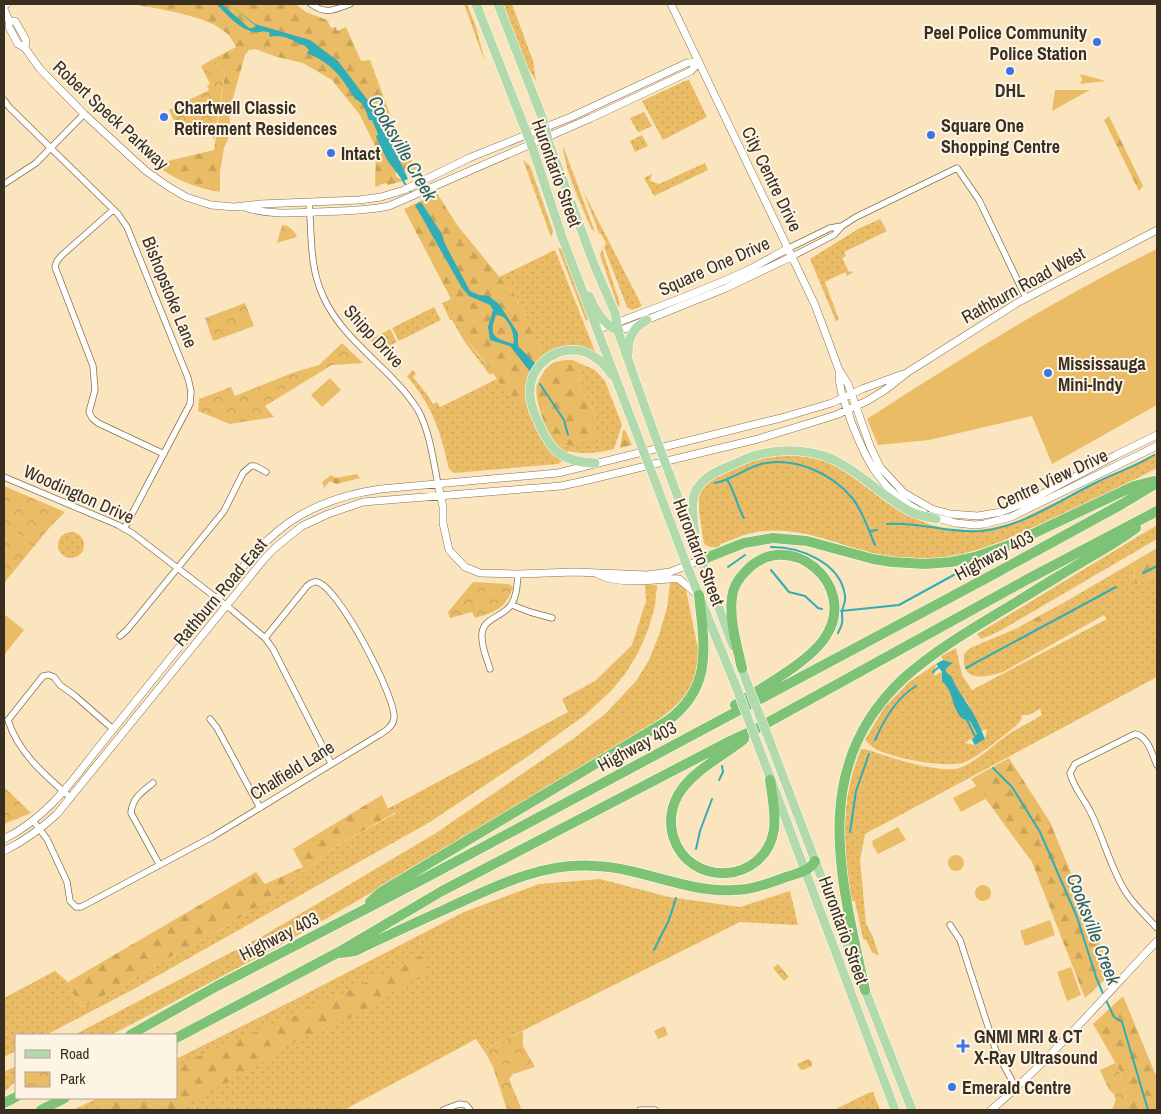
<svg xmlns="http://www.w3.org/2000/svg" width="1161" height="1114" font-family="'Archivo Narrow',sans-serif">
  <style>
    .grass { fill: url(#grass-dots) }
    .forest { fill: url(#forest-firs) }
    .park { fill: url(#park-crowns) }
    .garden { fill: #ebbc66 }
    .water { fill: #31adb5; fill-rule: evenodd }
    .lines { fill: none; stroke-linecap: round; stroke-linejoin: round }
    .stream { stroke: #31adb5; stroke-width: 2 }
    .minor-casing { stroke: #86724f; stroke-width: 7 }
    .tertiary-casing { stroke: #86724f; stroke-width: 8 }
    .secondary-casing { stroke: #86724f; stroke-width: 9 }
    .primary-casing { stroke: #fff; stroke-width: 10 }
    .motorway-casing { stroke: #fff; stroke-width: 11 }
    .minor { stroke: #fff; stroke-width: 5.5 }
    .tertiary { stroke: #fff; stroke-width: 7 }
    .secondary { stroke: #fff; stroke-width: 8 }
    .primary { stroke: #b2daac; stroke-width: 9 }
    .motorway { stroke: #7ec275; stroke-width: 10 }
    .primary-bridge-casing { stroke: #fff; stroke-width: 10; stroke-linecap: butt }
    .primary-bridge { stroke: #b2daac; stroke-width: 9 }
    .poi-dot { fill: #3975e4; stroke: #fdf4e5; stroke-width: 2 }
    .labels { text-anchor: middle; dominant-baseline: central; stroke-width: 4; stroke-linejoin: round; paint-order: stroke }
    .poi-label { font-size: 18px; font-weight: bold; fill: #382f20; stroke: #fdf4e5; text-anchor: start }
    .street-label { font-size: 18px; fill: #382f20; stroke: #fdf4e5 }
    .water-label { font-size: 19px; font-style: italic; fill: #216166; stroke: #fdf4e5 }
  </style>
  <defs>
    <pattern id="grass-dots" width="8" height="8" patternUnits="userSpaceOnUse" patternTransform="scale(1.25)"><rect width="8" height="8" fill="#ebbc66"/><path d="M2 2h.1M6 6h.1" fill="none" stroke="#caa258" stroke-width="1.8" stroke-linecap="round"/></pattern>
    <pattern id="forest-firs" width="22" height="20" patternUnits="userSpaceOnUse" patternTransform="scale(1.25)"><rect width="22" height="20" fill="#ebbc66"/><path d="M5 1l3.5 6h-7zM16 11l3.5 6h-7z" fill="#caa258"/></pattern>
    <pattern id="park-crowns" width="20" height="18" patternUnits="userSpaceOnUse" patternTransform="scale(1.25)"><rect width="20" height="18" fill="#ebbc66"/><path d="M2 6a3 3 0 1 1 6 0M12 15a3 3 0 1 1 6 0" fill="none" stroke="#caa258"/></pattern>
  </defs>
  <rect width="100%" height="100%" fill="#fbe5bf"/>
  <path class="grass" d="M464,4H467L476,27L485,62Z
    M503,4H512L533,61L536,81L525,63Z
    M689,80L707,117L663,140L642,101L685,81Z
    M644,112L652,126L639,132L637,131L630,118Z
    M642,135L648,146L635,152L630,141Z
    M563,146L595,232L591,228C582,206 564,169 563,146Z
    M523,160L530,166L553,231L551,237Z
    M705,163L708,170L654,196L644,178L652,174L650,181L659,184Z
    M583,191L642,306L632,310L627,307L604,247L606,243L601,234L599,233Z
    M880,219L887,231L844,252L846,256L842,258L849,272L853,271L852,273L847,276L845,272L825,282L839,320L836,321L810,259L858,229Z
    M558,248L562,249L564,253L589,318L586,321Z
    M602,249L620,304L618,307L600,255Z
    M555,250L596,354L589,351L544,357L516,297L499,277Z
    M451,299C455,329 475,350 493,373L490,375L464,341L452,320H450L442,303Z
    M434,307L441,320L399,341L392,328Z
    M390,329L397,342L391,345L394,351L391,354L402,365L399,369L370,340Z
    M577,362L595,370L605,381L622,425L614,449C598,453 585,455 569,451L566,453L558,447L560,445L575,446L586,440L596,414L581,389Z
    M413,370L416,374L413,377L426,393L433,404L437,402L440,407L497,379L502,387L528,402C536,425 541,446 562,461L558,464L454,473L449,469C440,430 433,407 407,376Z
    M1157,453V468C1125,485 1092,500 1059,516C1008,539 969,560 912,559C858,558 811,523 756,532C744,534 732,540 720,544V546C714,548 710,548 704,544L699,511V500L696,498C704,480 720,475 737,467C770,452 810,448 843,467C875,487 897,515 935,526C963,534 991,530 1017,521Z
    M1157,525V539L998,632L981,639L977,634Z
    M58 545a13 13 0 1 1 26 0a13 13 0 1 1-26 0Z
    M1134,566L1135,585L1157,574V677L865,834L860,860L866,924L873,937L879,956L872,952L866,940L863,939L855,901H850C844,846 839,803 861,749H865C886,756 933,772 955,769C973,766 996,742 1012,732C1022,726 1032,721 1042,715L1040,709L1029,715H1022L1021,720L1016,726C1003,736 978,757 965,762C947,769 890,758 874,748C871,746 868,743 865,740L884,708L909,682L936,664L934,676L942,672V681L949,688L963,719L970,721L977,734L972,740L970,739L965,743L975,745L985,739L987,729L982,731L967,702L955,686L952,677L945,673V668L953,663L943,660L941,656L956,648L962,675L972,690L1107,619L1104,615L1003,672C983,678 961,683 964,654L970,648L1013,630L1035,627L1055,614L1065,602L1123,568Z
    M677,582L686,590L698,649L700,650C697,687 686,699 657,721L450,847L279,946L111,1035H74L268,933L436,833L573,739L605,714L636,681L649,660L659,635L667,608L670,583Z
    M645,585H657L655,606L648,630L638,653L625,674L611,691L585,715L527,757L430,822L134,989L46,1035H16V1051L4,1057V998L55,971L68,982L79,1006L84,1007L172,956L223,929L265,901L337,846L396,813L393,806L568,712L562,699L595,681L632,645L646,601Z
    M600,879L669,897L740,907L790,891L798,925L740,922L484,1050L486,1054L476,1039L344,1110H73L98,1098H176V1059L300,997L464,912L539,884Z
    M16,1066V1081L4,1092V1072Z
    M873,1092L880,1110H834L868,1093Z"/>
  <path class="forest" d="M132,4H296L306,12L327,20L331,28L336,27L337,31L346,27L361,61L370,60L390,114L403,146L419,173L413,176L407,174L404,169L395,173L397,177L403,181L388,185L385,183L375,187L376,148L360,115L332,80L303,63L277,57L255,49L249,50L245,55L229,112L231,132L224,148L220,172V192C196,188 174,180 155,164L214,150L225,73L213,59L236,47C233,42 230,35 225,32C206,15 157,9 132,4Z
    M1109,116L1143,186L1139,191L1104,120Z
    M437,193L457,225L516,297L544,357L525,408L502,387L493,373L463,334L452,310L451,299L404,209Z
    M572,360L577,362L581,389L596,414L592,426L598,432L600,439L595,443L587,440L575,446L560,445L558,447C548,437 533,399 537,385C539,379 545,369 550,365C556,360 565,360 572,360Z
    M623,430H625L632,445L620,448Z
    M357,474L360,478L336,484L330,481L324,488L322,482L331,475L336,478Z
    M1157,548V574L1135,585L1134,566L1123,568Z
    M1065,602L1055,614L1035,627L1013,630Z
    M1009,758L1050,822L1112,973L1085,998L1032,862L971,779Z
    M382,795L388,809L393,806L396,812L337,846L265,901L223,929L172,956L84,1007L79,1006L68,982L256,872L265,884L303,867L293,849Z
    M427,953L425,973L423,977L381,996L360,1014L299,1039L259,1065L177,1110H98L96,1099L100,1098H176V1066L299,1014Z
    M1123,996L1157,1078V1110H1128L1119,1069L1093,1024Z"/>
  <path class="park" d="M213,59L225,73L214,140L206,125L182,137L169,110L209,90L207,86L210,84L201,66Z
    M282,225C290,226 294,230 297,237L277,243Z
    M245,303L254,326L213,341L205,318Z
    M342,343L363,363L332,365L265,406L274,417L230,424L198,411L199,399L231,387L235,396L292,373L319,365Z
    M4,486L65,512L50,527L4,583Z
    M473,582L509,584L513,587C506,609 495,612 475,618L472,612L450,618L448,612Z
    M4,786L6,789L31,813L4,824Z
    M778,964L789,977L784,981L773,968Z
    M664,1026L668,1035L658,1039L654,1031Z
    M523,1031V1046L535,1067L513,1074L509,1079L521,1108L518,1110H507L493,1067L484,1050Z
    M809,1059L812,1062V1066L803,1070L800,1069L797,1064Z
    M1115,1063L1119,1069L1128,1110H1112L1116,1099L1114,1094L1109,1090L1100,1070Z"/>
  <path class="garden" d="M1080,74L1106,81L1080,84L1082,79Z
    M1055,90H1090L1052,111Z
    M1157,249V405L1052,464L1032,416L929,440L878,445L867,419C962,358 1056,298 1157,249Z
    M330,378L341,390L322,407L311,395Z
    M7,523L31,545L22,555L4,539V527Z
    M4,614L24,630L4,655Z
    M980,784L987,798L961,812L953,798Z
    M898,827L906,840L878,854L873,846L872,841Z
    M948 863a8 8 0 1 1 16 0a8 8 0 1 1-16 0Z
    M975 893a8 8 0 1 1 16 0a8 8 0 1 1-16 0Z
    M1050,920L1055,935L1025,946L1020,931Z
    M1071,967L1081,995L1067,1001L1057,972Z"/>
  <path class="water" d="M216,4H222L249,28H253L256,26L229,4L255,24L310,40L338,61L379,115L408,179L403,181L387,160L376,137L378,134L372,120H369C366,112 364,102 355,99C341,76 332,64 307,53L309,50L304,45H301C291,39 281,34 270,37L269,32C262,30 256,34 250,31C237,27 226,13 216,4Z
    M421,202L442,234L445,244L470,291L479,295L489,296L499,304L518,333V346L536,364L531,373L510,346L490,340L488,327L493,310L490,305L469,296L462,288L415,205ZM496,315C498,316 501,315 503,317C511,323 514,335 514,344C494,338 488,336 496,315Z
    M943,660L953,663L946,668V672L952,677C955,687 961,693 966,702C974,713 980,726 985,739L975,745L972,740L977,734L970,721C966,720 961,719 959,715C951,703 954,693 942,681V672L936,664Z"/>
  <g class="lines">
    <path class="stream" d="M402,179L411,193
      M540,384L564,420L568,435
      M727,480C734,488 737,507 744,518
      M715,483C731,480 744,469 761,464C794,456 832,473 853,499C862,510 869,531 875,545
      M887,524C919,521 950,534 982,531C1024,526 1058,501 1095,483C1115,473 1135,467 1154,455
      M870,531L877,530
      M771,547C801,547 841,563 845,596C846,602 843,606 842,611C842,622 844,621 838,633
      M728,567L745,555
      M771,570L789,592L805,596L818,608L822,609
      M1143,573L1157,566
      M841,611L899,605L972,565
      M966,668L1116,587
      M933,672L939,667
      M967,720L976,738
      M875,740C884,720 896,698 916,686
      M993,768L1012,787L1040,832L1077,917L1096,977L1104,996
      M719,780L723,772L722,766
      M850,832L856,791L869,754
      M696,849L700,831L712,799
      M654,950L669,920L676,898
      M1106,1000L1114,1017L1122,1022L1148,1110"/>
    <g class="minor-casing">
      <path id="minor" d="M311,4C326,15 334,10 350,4
        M4,100L9,107L118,214L127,227L188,378L191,391L190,404L124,529
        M4,184L36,163L84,114
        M309,202C312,234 309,266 323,296C343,342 392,368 418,410C430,432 433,460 438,484
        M113,210L62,255L57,261L55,267L93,366L95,390L89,412L92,418L98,423L164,454
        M789,248L830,228L842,226L856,217L957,168L979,200L1026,298
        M793,256L834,235L842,226
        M4,477L118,525L132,533L232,610L265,638L273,649L331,763
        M512,605L530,612L552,618
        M120,636L127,630L224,511L243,473L251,466H255L266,472
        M490,669C487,659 482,648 482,638C480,618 502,618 511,605C517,596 517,585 518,574
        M210,719L217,728L260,808
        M1157,765C1152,754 1148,736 1135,734L1075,764L1070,773C1073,787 1085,800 1091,813C1104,839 1111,870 1127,894C1135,906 1147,917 1157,928
        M153,783C143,791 132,798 131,813L159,864
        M71,798C46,776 18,753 8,720L43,676L49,675L54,677L60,685L74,695L113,729
        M34,822L47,839L67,882L70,901L76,907H81L212,837L379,735C385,731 393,727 394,718C396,697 338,586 317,582C313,581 310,584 307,586L265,638
        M950,925L960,940L996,1051L1016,1088
        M443,1110L459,1104L466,1105L470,1110
        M640,1110H655"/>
    </g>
    <g class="tertiary-casing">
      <path id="tertiary" d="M671,4L815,305L839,370L848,384L870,446L880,467L904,493L932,509L950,514L978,516L1001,512L1027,502L1116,455L1157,435
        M4,9L9,21V27L18,44L25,48L40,69L84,114L146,171L169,187L186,197L211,205L234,207L260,204L359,200L381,197L404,190L469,158L571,117L687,63L699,62
        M9,21H15L26,40L25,48
        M244,207C268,215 291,213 316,212C341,211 365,211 389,206L591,118L691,71L699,62
        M597,330C648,311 699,293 748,270C762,263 775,255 789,248
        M619,331L726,288L793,256
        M839,372C839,392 845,402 851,421C866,461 882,493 924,513
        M438,484L443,507V523L449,550L465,567L480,573L518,574L575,572L647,575L670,572L701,560
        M933,517L956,523L975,525L984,524L1011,517L1157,446
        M597,574C614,582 636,582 655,580C664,580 671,578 679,579L697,594
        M4,839C46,818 70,784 98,748C134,703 170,659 205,615C233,580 260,539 299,516C325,501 352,493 381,489L558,473L781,418L832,403L862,389L903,374
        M4,851C24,841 41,829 57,814L265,558L276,547L302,526L328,514L363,502L561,486L584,481L758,439L836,415L867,401L885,390L908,372L1017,303L1157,230
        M991,1110C1051,1059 1103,998 1157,941"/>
    </g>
    <g class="secondary-casing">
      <path id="secondary" d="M4,5L6,4"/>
    </g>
    <g class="primary-casing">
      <path id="primary" d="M476,4L533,149L562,237L638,437
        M498,4L542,117L549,143L595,267L615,313L619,334L654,433
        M589,296C594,308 605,327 619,331
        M628,354C628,337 633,328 647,320
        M595,463C582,463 570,461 559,453C551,447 545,437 541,428C536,418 531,407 530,396C528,370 549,349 575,350C590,351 604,362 612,375
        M669,473L733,646
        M655,481L687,566L737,689
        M696,543C691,499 685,483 732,465C739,462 746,458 753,456C783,447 819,449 845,466C868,480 887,499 911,512C918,515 928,517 936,519
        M740,663L747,683
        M770,742L857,971
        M759,748L895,1110
        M863,985L912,1110"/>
    </g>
    <g class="motorway-casing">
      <path id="motorway" d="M701,560L744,543L773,538L807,541L873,559L892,562L925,564L951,562L975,557L1009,545L1134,486L1154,481
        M735,705C761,688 810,662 826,636C859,584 788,526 746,571C739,578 733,587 732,597C729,620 737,646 742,668
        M744,739C723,756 692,771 678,795C671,808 669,822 673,836C689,889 766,884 774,829C776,813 772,795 770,780
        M370,902L381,892L667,721C714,687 704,645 699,595
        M341,953L355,951C386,936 417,922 448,908C496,886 542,862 596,866C643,868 687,893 734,890C752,890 769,883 786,877C796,874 810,871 815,861
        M865,990C841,879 808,767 904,678C943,643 995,616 1039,588C1059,576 1080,563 1101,551C1112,544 1125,537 1136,528
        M130,1035L217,986L429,876L994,574L1122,504L1157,483
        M176,1038L337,953L442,891L730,741L758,728L1028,579L1157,511
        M4,1103L16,1097
        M41,1110L65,1098"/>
    </g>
    <use href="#minor" class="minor"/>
    <use href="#tertiary" class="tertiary"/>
    <use href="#secondary" class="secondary"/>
    <use href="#primary" class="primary"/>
    <use href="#motorway" class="motorway"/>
    <g class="primary-bridge-casing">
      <path id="primary-bridge" d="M654,433L669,473
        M638,437L655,481
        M747,683L770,742
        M737,689L759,748"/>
    </g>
    <use href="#primary-bridge" class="primary-bridge"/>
  </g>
  <g class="poi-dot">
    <circle cx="1097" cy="42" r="5"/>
    <circle cx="1010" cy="71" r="5"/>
    <circle cx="164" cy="117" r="5"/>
    <circle cx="931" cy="135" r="5"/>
    <circle cx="331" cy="153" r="5"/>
    <circle cx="1048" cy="373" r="5"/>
    <path d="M960.5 1038.5h5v5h5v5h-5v5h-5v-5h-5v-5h5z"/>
    <circle cx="952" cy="1087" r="5"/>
  </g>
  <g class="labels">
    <g class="poi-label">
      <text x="1087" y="32" text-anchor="end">Peel Police Community<tspan x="1087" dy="21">Police Station</tspan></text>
      <text x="1010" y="90" text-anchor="middle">DHL</text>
      <text x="174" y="107">Chartwell Classic<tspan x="174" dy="21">Retirement Residences</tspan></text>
      <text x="941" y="125">Square One<tspan x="941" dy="21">Shopping Centre</tspan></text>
      <text x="341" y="153">Intact</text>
      <text x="1058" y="363">Mississauga<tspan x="1058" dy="21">Mini-Indy</tspan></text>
      <text x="974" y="1036">GNMI MRI &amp; CT<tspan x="974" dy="21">X-Ray Ultrasound</tspan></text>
      <text x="962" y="1087">Emerald Centre</text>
    </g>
    <g class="street-label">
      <text transform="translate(111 115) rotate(43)">Robert Speck Parkway</text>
      <text transform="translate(557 173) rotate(70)">Hurontario Street</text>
      <text transform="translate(772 179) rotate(64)">City Centre Drive</text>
      <text transform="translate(714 266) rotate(-24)">Square One Drive</text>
      <text transform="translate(1023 285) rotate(-29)">Rathburn Road West</text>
      <text transform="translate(170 292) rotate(68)">Bishopstoke Lane</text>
      <text transform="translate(374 336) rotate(47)">Shipp Drive</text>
      <text transform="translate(1052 479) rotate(-25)">Centre View Drive</text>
      <text transform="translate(79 494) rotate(24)">Woodington Drive</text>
      <text transform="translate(699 552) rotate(69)">Hurontario Street</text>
      <text transform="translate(994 555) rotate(-28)">Highway 403</text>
      <text transform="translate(220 592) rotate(-50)">Rathburn Road East</text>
      <text transform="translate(637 746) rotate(-28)">Highway 403</text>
      <text transform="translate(292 770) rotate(-32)">Chalfield Lane</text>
      <text transform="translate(844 930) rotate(70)">Hurontario Street</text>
      <text transform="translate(279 936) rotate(-27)">Highway 403</text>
    </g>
    <g class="water-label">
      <text transform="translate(403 148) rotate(60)">Cooksville Creek</text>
      <text transform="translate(1094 929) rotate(69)">Cooksville Creek</text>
    </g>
  </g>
  <rect width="1161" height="1114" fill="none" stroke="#382f20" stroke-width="10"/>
  <rect x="15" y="1034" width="162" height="65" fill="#fdf4e5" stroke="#aea596"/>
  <rect x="25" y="1050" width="25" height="8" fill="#b2daac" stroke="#aea596"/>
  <text x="60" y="1059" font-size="15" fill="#382f20">Road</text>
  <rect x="25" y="1072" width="25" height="15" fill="url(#park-crowns)" stroke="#aea596"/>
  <text x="60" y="1084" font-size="15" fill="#382f20">Park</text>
</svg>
